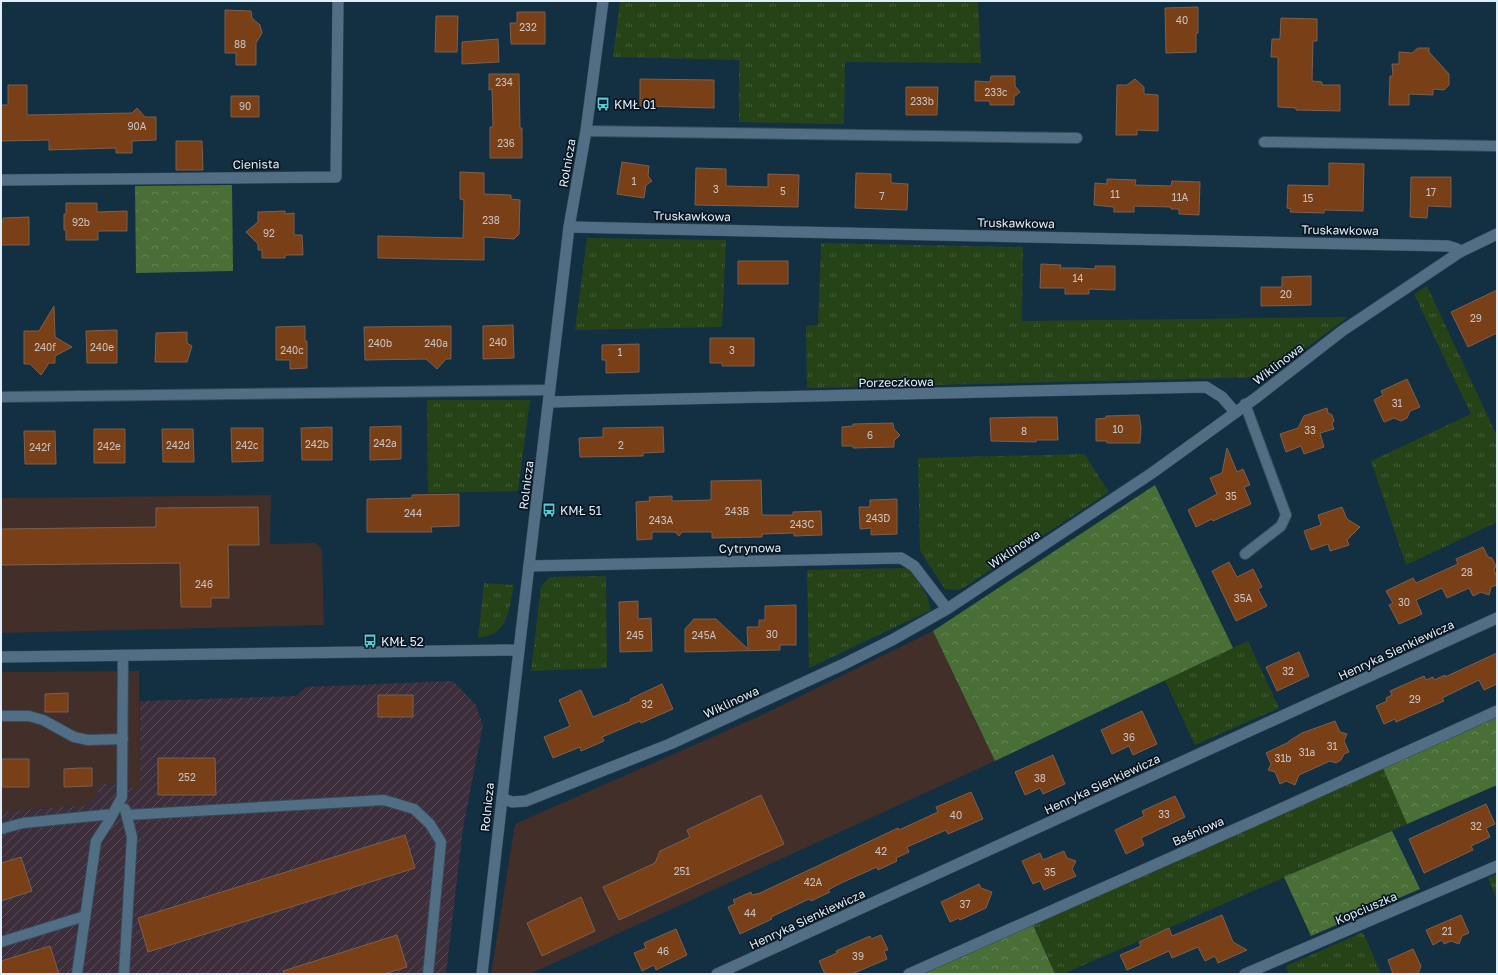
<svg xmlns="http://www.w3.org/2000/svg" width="1498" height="975" font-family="'Golos Text',sans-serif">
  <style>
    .commercial { fill: #422f29 }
    .industrial { fill: url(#industrial-furrows) }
    .grass { fill: url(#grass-tufts) }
    .forest { fill: url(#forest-crowns) }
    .building { fill: #794017; stroke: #7d5f4d }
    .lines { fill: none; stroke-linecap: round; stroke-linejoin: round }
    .service-casing { stroke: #364b5b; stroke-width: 12 }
    .minor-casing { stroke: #364b5b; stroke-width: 12 }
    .tertiary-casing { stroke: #364b5b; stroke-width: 12 }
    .service { stroke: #516e84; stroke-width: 10 }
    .minor { stroke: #516e84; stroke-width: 11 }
    .tertiary { stroke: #516e84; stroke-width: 11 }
    .labels { text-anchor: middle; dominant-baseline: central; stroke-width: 3.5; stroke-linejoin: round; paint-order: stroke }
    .number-label { font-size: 10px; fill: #c6c3c3 }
    .poi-label { font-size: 12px; fill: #dfeffc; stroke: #0a161f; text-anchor: start }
    .street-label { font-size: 12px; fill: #dfeffc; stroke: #0a161f }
  </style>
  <defs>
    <pattern id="industrial-furrows" width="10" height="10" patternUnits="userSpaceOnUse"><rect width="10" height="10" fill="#3d2e3b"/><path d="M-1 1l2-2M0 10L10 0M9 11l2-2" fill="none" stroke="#594d58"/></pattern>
    <pattern id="grass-tufts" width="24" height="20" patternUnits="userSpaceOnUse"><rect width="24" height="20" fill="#264318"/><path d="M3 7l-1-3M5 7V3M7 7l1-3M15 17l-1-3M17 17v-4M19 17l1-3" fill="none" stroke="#455e3a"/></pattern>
    <pattern id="forest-crowns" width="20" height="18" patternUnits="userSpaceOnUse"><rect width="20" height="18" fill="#496f37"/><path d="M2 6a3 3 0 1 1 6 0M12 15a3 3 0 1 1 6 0" fill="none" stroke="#638455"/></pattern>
  </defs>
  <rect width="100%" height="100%" fill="#132f42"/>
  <path class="commercial" d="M271,495L270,544L315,543L322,549L324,625L1,633V498Z
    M933,631L995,761L530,974H491L515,824L762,715Z
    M139,671L140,788L100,783L98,794L86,805L11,811L1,814V672Z"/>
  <path class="industrial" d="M453,681L476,705L483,725L463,828L446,974H1V814L11,811L86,805L98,794L99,783L140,788V701L296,696L306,687Z"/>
  <path class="grass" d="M620,1H978L981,63L845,62L844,124L739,122V60L613,57Z
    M587,238L726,240L722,327L575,330Z
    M821,243L1023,247L1022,321L1348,317L1267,377L807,388L806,326L818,325Z
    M1427,286L1497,436V522L1406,565L1371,461L1471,414L1414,294Z
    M427,400H530L518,491L428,493Z
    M1084,454L1109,492L960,590L945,589L920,551L918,458Z
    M908,568C919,581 928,594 931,610L809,668L807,570Z
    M606,576L607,668L531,671L541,586L550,577Z
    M484,583L514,585C508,610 510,634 478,638Z
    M1248,641L1279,708L1195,745L1165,680Z
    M1383,768L1407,824L1063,974H1055L1033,925Z
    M1497,874V900L1488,878Z
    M1363,932L1381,974H1289L1286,966Z"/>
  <path class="forest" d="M232,185L233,271L136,273L135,186Z
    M1155,485L1233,648L995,761L933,631Z
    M1497,717V785L1407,824L1383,768Z
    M1392,831L1420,889L1311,936L1284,877Z
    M1033,925L1055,974H926L925,973Z"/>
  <path class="building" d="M1198,7V33H1196V52L1166,53L1165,8Z
    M225,10L251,11L252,18L260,25L262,33L256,43V65H236V53H225Z
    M517,12H545V44H511L510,23H517Z
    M436,16H458L457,52H435Z
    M1281,18L1317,19V41H1313L1312,81L1322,82V85H1340V111L1296,110V108L1278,107V57H1271L1272,39H1280Z
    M498,39L499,62L462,64V42Z
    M1418,48H1429V52L1449,74V85L1444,90L1433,89V95L1409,94V105H1389L1390,76H1393L1392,64H1399V52L1412,53Z
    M489,74H519L520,128H522V158H490V127H493L492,89L489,90Z
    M991,76H1015V86L1020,92L1014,97V105H990V101H975V81L990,82Z
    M640,79L714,80V108L640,106Z
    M1135,79L1144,87V94L1158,95V131L1137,130V135H1116L1117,85H1127Z
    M8,85H27V115L132,113L137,108L145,117H156V140L132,141V153H116V148L49,150V140L1,141V105H8Z
    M906,87H938L937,115H906Z
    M231,96H259V117H231Z
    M176,141H202L203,170H176Z
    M622,162L649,166L648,176L652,181L646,185L644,198L617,194Z
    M1329,163L1364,164L1363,211L1324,210V213L1290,212L1291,209L1287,208L1288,185L1329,186Z
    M696,168L726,169V186L768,187V174L799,175L798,207L695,205Z
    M460,172L484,173V194L511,195V199L520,200L519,234L514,239L484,237V260L378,258V236L463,238L464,200L460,199Z
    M856,173L891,174V183L908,184L907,210L855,208Z
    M1411,177H1451V207L1428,206L1427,218L1410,217Z
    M1107,179L1136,180L1135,185L1171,186L1172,181L1200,182L1199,215L1179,214V209H1171V207L1134,206V212H1114V207L1094,205L1095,183L1107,184Z
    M66,203H97V212L127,211V231H98V240H66V230H64V214H66Z
    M285,211V214L294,213V235H302L303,255H285V258H262V250H258V244L246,232L258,222V212Z
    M29,217V245H1V222H3V218Z
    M738,261H788V284H738Z
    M1041,264L1061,265L1060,268H1078L1095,269V266H1115V290L1089,289V294H1065V288H1040Z
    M1311,276V305L1261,306V287H1282V277Z
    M1497,290V333L1468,347L1451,312Z
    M54,306L55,337L72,347L55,356V363H49L41,375L30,364H24V331H39Z
    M513,325L514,358L483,359V326Z
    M305,326V341H307V368L290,369V360H276V327Z
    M451,326V359H446L437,369L426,359L365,360L364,327Z
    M117,330V363H87L86,331Z
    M187,332V343L192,346L187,362H155L156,333Z
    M710,338H754V366H722V363H710Z
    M639,344V372L606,373V360H602V345Z
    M1407,379L1420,407L1410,411L1407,418L1401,421L1394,418L1384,422L1374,400L1383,395L1381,391Z
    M1327,408L1328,413L1332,415L1334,421L1332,424L1334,429L1320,433L1324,447L1304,454L1301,446L1286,452L1280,434L1298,428L1304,416Z
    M1139,415L1141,427L1140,443H1107V441H1096V419L1106,418V416Z
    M1033,417H1057L1058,440H1036V442L991,441L990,418Z
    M893,423L894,429L900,435L894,441V447L853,448V446H842V427L853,426V424Z
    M401,426V459L370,460V427Z
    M332,427V460H302L301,428Z
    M663,427L664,452L643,453V456L580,457L579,438L603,437V428Z
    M231,428H263V461L232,462Z
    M94,429H125V463H94Z
    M162,429H193L194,462H163Z
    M24,431H55L56,464H25Z
    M1227,448L1237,472L1243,469L1250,485L1244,487L1251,504L1213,521L1212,519L1196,527L1188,510L1217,494L1210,478L1222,473Z
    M761,480L762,515H793V512L821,511L822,535L794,536V533L762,534V537L712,538V532H682L679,536L675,532H652V539L637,540L636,502L650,501L649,497L672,496V501L711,500V481Z
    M459,494V526L431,527L432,532H367V499L412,498V495Z
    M897,499V534L871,535V528L860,529L859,507H870V500Z
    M258,507L259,545H228L229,598H211V607H181L180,563L1,565V529L156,527V508Z
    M1342,507L1347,519L1360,527L1347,540L1349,545L1330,551L1328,544L1311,550L1304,531L1321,525L1318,515Z
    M1483,547L1488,557L1492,558L1496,566L1494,570L1497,577V585L1491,587L1489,595L1481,592L1473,596L1469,588L1447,598L1442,588L1416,600L1422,614L1399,624L1389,605L1393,603L1386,591L1413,578L1416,583L1458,564L1456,559Z
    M1229,562L1237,577L1253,569L1262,587L1258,589L1267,606L1236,621L1212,571Z
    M638,601V619L651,618L652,651L620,652L619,602Z
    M796,605V645H780V650L685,652V629L694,619H716L748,649L747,627H759V620H765V606Z
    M1299,652L1309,676L1277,691L1266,667Z
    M1497,653V684L1484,690L1479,680L1442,698L1444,701L1396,722L1395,719L1384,724L1376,706L1387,701L1386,698L1392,695L1390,691L1424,676L1426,680L1433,677L1434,680L1445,675V677Z
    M662,684L673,709L641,723L640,721L602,737L604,741L581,751L580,747L553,758L544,737L570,726L559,700L581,690L593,717L631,701L630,699Z
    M68,693V712H45V694Z
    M378,695H413V717H378Z
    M1142,711L1157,744L1133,755L1129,746L1112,754L1101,730Z
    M1335,721L1340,732L1347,734L1344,741L1349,752L1344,754L1341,760L1336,763L1330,761L1299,775L1295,785L1286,781L1280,784L1275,772L1268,770L1271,764L1266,753L1289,742V741L1302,733Z
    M1053,755L1065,784L1043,794L1040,788L1025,795L1015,772Z
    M158,758H215L216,795H158Z
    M2,759H29V787H2Z
    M80,768H92V786L64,787V769Z
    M971,792L983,819L948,834L946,830L907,847L909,852L896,858L897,861L878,870L877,867L841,883L828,890L830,892L811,901L809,899L771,917L772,919L740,934L728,907L735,904L733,900L751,892L752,895L760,893L898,828L899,830L938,812L936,807Z
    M761,795L784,844L619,920L603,887L655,863L660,851L690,837L687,830Z
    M1175,796L1185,817L1141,838L1144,845L1126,854L1115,830L1144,816L1142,811Z
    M1486,804L1495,824L1486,828L1490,837L1471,846L1473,850L1424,873L1409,839Z
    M405,835L415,868L148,952L138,918Z
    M1064,851L1067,858L1076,861L1072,869L1076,876L1044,890L1040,881L1033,884L1022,861L1040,853L1043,860Z
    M21,857L32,891L1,901V863Z
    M979,884L981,888L992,892L986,908L960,920L959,918L950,922L941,902Z
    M581,897L595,931L542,956L527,923Z
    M1222,915L1233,942L1247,950L1218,963L1215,956L1205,961L1198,947L1172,958L1169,951L1127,970L1120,955L1141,946L1139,942L1169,928L1172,936Z
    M1461,915L1469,933L1462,936L1459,944L1451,941L1444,944L1442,940L1433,945L1426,930Z
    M676,929L687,955L656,970L654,965L642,971L634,953L646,948L644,943Z
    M397,935L407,967L384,974H284L283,971Z
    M881,935L888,950L884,951L887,959L852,974H825L819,961L837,953L836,951L870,936L871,939Z
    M50,946L59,974H1V961Z
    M1413,949L1421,966L1418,974H1393L1388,960Z"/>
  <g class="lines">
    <g class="service-casing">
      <path id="service" d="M586,131L1077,138
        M1264,142L1497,146
        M1,397L550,390
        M1245,554L1281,526L1286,515L1245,404
        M1,716H29L43,720L74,737L88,740L123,739
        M127,815L384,800L414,809L430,824L441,842L428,974
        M1,829L23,823L113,814
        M1,942L85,916
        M77,974L96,841L109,821L122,797L123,655
        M124,974L132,837L125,809"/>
    </g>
    <g class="minor-casing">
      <path id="minor" d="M1,180L336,177L338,1
        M569,227L1448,246L1457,249L1460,252
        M549,402L1206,387L1222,397L1235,412
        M530,566L901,558L914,566L947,609
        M1,657L519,650
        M502,798L512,802L526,801L670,744L844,664L892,640L947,609L1152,473L1257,397L1342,331L1460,252L1497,234
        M717,974L1497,618
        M909,974L1256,820L1497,711
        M1245,974L1497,866"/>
    </g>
    <g class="tertiary-casing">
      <path id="tertiary" d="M482,974L519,650L569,227L586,131L603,1"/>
    </g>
    <use href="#service" class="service"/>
    <use href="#minor" class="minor"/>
    <use href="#tertiary" class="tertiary"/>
  </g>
  <defs>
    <g id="bus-bare" transform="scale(1.08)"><path d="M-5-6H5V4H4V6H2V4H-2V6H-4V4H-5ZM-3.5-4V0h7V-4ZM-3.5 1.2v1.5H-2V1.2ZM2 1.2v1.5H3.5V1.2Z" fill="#52cbd9" stroke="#0a161f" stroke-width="2.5" paint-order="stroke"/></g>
  </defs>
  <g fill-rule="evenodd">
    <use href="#bus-bare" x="603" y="104"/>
    <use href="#bus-bare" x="549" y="510"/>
    <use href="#bus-bare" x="370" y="641"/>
  </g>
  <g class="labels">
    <g class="number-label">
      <text x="1182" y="20">40</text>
      <text x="528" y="27">232</text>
      <text x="240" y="44">88</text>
      <text x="504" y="82">234</text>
      <text x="996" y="92">233c</text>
      <text x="922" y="101">233b</text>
      <text x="245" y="106">90</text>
      <text x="137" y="126">90A</text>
      <text x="506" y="143">236</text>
      <text x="634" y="181">1</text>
      <text x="716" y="189">3</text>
      <text x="783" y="191">5</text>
      <text x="1431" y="192">17</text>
      <text x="1115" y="194">11</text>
      <text x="882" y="196">7</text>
      <text x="1180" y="197">11A</text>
      <text x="1308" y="198">15</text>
      <text x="491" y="220">238</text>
      <text x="81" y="222">92b</text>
      <text x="269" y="233">92</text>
      <text x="1078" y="278">14</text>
      <text x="1286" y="294">20</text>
      <text x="1476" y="318">29</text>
      <text x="498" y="342">240</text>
      <text x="380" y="343">240b</text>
      <text x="436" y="343">240a</text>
      <text x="45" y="347">240f</text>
      <text x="102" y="347">240e</text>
      <text x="292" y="350">240c</text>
      <text x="732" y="350">3</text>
      <text x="620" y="352">1</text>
      <text x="1397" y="403">31</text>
      <text x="1118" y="429">10</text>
      <text x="1310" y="430">33</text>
      <text x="1024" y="431">8</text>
      <text x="870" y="435">6</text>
      <text x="385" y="443">242a</text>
      <text x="317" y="444">242b</text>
      <text x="178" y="445">242d</text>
      <text x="247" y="445">242c</text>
      <text x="621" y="445">2</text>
      <text x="109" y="446">242e</text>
      <text x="40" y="447">242f</text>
      <text x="1231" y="496">35</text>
      <text x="737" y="511">243B</text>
      <text x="413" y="513">244</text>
      <text x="878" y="518">243D</text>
      <text x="661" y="520">243A</text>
      <text x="802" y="524">243C</text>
      <text x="1467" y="572">28</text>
      <text x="204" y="584">246</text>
      <text x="1243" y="598">35A</text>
      <text x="1404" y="602">30</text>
      <text x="772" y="634">30</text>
      <text x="635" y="635">245</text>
      <text x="704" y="635">245A</text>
      <text x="1288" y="671">32</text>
      <text x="1415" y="699">29</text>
      <text x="647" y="704">32</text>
      <text x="1129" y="737">36</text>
      <text x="1332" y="746">31</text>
      <text x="1307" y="752">31a</text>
      <text x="1283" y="758">31b</text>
      <text x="187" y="777">252</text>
      <text x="1040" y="778">38</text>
      <text x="1164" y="814">33</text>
      <text x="956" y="815">40</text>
      <text x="1476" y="826">32</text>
      <text x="881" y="851">42</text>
      <text x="682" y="871">251</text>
      <text x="1050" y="872">35</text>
      <text x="813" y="882">42A</text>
      <text x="965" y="904">37</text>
      <text x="750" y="913">44</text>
      <text x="1447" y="931">21</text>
      <text x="663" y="951">46</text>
      <text x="858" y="956">39</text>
    </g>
    <g class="poi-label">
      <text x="614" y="104">KMŁ 01</text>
      <text x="560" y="510">KMŁ 51</text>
      <text x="381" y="641">KMŁ 52</text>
    </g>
    <g class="street-label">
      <text transform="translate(567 163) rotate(-80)">Rolnicza</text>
      <text transform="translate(256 164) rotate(-1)">Cienista</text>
      <text transform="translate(692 216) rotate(1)">Truskawkowa</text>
      <text transform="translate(1016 223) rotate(1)">Truskawkowa</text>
      <text transform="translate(1340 230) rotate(1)">Truskawkowa</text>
      <text transform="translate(1278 364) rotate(-37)">Wiklinowa</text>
      <text transform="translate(896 382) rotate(-1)">Porzeczkowa</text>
      <text transform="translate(526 485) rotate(-83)">Rolnicza</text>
      <text transform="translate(750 548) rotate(-1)">Cytrynowa</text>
      <text transform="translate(1014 549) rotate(-34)">Wiklinowa</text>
      <text transform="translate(1396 650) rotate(-25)">Henryka Sienkiewicza</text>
      <text transform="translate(731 702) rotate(-25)">Wiklinowa</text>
      <text transform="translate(1102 784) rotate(-25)">Henryka Sienkiewicza</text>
      <text transform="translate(487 807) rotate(-84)">Rolnicza</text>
      <text transform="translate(1198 831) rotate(-24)">Baśniowa</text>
      <text transform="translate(1366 908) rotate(-23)">Kopciuszka</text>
      <text transform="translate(807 919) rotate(-25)">Henryka Sienkiewicza</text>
    </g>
  </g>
  <rect width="1498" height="975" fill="none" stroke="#dfeffc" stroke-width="4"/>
</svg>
